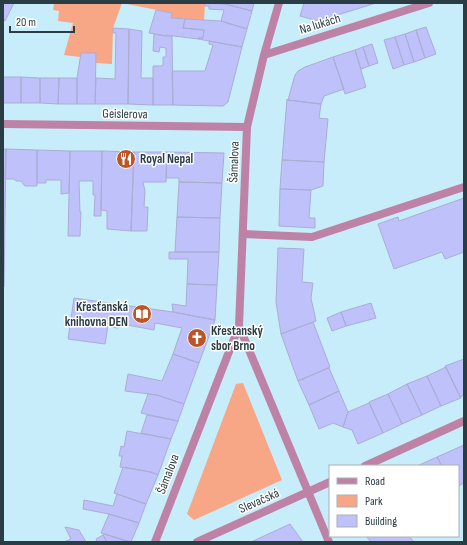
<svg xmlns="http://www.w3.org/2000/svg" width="467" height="545" font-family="'Sofia Sans Condensed',sans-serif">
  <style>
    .green { fill: #f7a686 }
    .building { fill: #bfc1fb; stroke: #abadd3 }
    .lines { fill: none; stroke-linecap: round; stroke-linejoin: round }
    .service { stroke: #be82a6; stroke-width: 8 }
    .minor { stroke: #be82a6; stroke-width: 8 }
    .labels { text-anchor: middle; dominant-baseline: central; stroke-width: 3; stroke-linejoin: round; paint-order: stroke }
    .street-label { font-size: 13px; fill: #2a3d44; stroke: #fff }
    .poi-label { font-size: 13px; font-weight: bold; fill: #2a3d44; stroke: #fff; text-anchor: start }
  </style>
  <rect width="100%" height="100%" fill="#c7edfb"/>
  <path class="green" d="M54,3H205L204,20L171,18L172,13L122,3L113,28L112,64L96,63V53H81L80,57L64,55L73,23L58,21L59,11L53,10Z
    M243,383L282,480L194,520L187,514L236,384Z"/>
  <path class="building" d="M3,3H14L5,21L3,20Z
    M205,3L225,4L252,11L247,29L221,21L224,10L209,9V6H205Z
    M218,3H254L252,11L225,4Z
    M304,3H376L318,21L300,16Z
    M156,10L172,13L171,18L185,19L183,28L204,30L203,38H198V39L166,35V36L149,33Z
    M185,19L221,21L247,29L242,47L198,39V38H203L204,30L183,28Z
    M426,27L436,54L425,58L416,30Z
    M113,28L129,29L128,104H95L96,78L115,79L116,33H113Z
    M129,29L142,31L141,78H153V105L128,104Z
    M416,30L425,58L414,62L405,34Z
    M154,34L166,36H172L173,105H153V66H163V57H166V48L160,47L159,52L153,51Z
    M405,34L414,62L404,65L395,37Z
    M395,37L404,65L393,69L384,40Z
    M209,41L242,47L228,102L223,106L173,105L172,71H205L213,45L209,44Z
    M372,44L378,63L369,66L363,47Z
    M363,47L369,66L361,69L355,50Z
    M355,50L366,87L345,94L333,57Z
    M81,53H96L95,104H77V78Z
    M333,57L344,89L324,96L321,104L288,100L295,75L298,71L305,67Z
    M3,77H21V103H3Z
    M21,77L40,78V103H21Z
    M40,78H59L58,104L40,103Z
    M59,78H77V104H58Z
    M287,99L288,100L321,104L319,118L328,119L324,162L282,160Z
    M3,149H6L4,287H3Z
    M6,149L37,150V186H25L21,181H16L14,179H5Z
    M37,150L70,151L69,193L61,194V180H46V183H37Z
    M70,151H102L101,216H94L95,195H93V181H79L80,212H81L80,236H68Z
    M102,151L134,152L131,231L107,229V211L101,210Z
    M134,152H167L166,182H143L145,191L144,207H148L147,231H131Z
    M167,152L224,153L222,183L179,182V178H166Z
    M282,160L324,162L323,186L311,190L280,189Z
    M179,182L222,183L220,218L177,217Z
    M280,189L311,190L309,218H315V228L279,226Z
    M464,198V252L445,259L442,252L394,269L378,224L398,217L399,221Z
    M177,217L220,218L219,252H175Z
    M278,248L304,249L302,282L313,283L311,298L316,321L281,334L276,302Z
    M169,252H219L217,285L187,284L188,259H169Z
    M187,284L217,285L215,320L173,312L172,304L186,306Z
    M74,298L173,312L215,320L199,363L173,354L182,328L155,323L154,330L127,325L117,328L108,326L105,344L68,339Z
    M371,303L376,318L346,326L341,312Z
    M341,312L346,326L332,331L327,318Z
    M313,322L330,367L298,381L281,334Z
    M173,354L199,363L184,404L157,395L125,391L128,374L162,381Z
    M464,359V395L460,397L445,366Z
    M446,367L461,398L441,406L427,376Z
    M329,368L339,391L309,405L298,381Z
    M427,376L441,406L422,415L407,384Z
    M407,384L422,415L402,424L388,394Z
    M339,391L348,412L343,427L333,423L319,429L309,405Z
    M148,394L157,395L184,404L178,421L141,413Z
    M388,394L402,424L383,433L369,402Z
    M369,403L383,433L358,444L352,430L343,427L348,412Z
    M147,415L178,421L171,439L141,433Z
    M127,431L171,439L158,475L151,472L120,467L122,456H119L121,446L124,447Z
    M464,445V483L458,486V466H442L437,457Z
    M437,457L442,466H417Z
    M123,467L151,472L158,475L146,504L114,493Z
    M117,494L146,504L139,523L109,514L83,509L84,500L113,506Z
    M109,514L139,523L131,542L101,533Z
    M290,524L303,542H251Z
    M65,527L79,530L86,542H64L71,539Z
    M104,534L129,542H107L103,535Z
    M103,535L107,542H97L96,539Z
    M366,536H409L414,542H371Z"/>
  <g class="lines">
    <path class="service" d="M243,234L312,237L464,187"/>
    <path class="minor" d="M264,55L429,3
      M3,124L247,127
      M239,326L329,542
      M365,466L464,421
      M155,542L239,326L247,127L264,55L279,3
      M197,542L330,482"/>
  </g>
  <defs>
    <g id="restaurant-disc" transform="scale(1)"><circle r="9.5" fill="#bb5527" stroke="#fff"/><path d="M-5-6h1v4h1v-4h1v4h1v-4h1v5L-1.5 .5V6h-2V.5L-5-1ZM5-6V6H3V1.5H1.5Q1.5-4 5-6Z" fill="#fff"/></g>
    <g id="library-disc" transform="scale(1)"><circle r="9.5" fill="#bb5527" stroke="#fff"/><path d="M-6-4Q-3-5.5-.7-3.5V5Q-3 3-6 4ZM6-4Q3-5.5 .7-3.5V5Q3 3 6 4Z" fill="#fff"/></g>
    <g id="church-disc" transform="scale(1)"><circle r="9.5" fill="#bb5527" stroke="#fff"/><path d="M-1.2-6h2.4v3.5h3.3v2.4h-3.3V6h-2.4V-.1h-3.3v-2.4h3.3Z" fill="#fff"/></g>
  </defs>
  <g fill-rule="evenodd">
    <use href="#restaurant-disc" x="126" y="159"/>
    <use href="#library-disc" x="142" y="314"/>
    <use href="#church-disc" x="197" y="338"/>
  </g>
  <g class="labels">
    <g class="street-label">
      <text transform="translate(320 24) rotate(-17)">Na lukách</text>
      <text transform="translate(125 114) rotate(1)">Geislerova</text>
      <text transform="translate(234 162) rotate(-88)">Šámalova</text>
      <text transform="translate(168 474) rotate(-69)">Šámalova</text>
      <text transform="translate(259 501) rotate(-24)">Slevačská</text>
    </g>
    <g class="poi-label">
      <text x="140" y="159">Royal Nepal</text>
      <text x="128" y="307" text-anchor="end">Křesťanská<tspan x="128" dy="15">knihovna DEN</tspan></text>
      <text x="211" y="331">Křestanský<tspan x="211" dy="15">sbor Brno</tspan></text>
    </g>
  </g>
  <rect width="467" height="545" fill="none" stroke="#2a3d44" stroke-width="8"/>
  <rect x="329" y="465" width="130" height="72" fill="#ffffff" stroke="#aab1b4"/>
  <rect x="337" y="478" width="20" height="6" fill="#be82a6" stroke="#aab1b4"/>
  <text x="365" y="485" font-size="12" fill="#2a3d44">Road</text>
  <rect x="337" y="495" width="20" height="12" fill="#f7a686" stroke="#aab1b4"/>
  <text x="365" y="505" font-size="12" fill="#2a3d44">Park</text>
  <rect x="337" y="515" width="20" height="12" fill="#bfc1fb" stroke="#aab1b4"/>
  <text x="365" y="525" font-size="12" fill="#2a3d44">Building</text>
  <path d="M10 26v6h64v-6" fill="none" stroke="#2a3d44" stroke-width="2"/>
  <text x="16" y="26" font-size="12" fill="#2a3d44" stroke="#ffffff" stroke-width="3" paint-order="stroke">20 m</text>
</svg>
